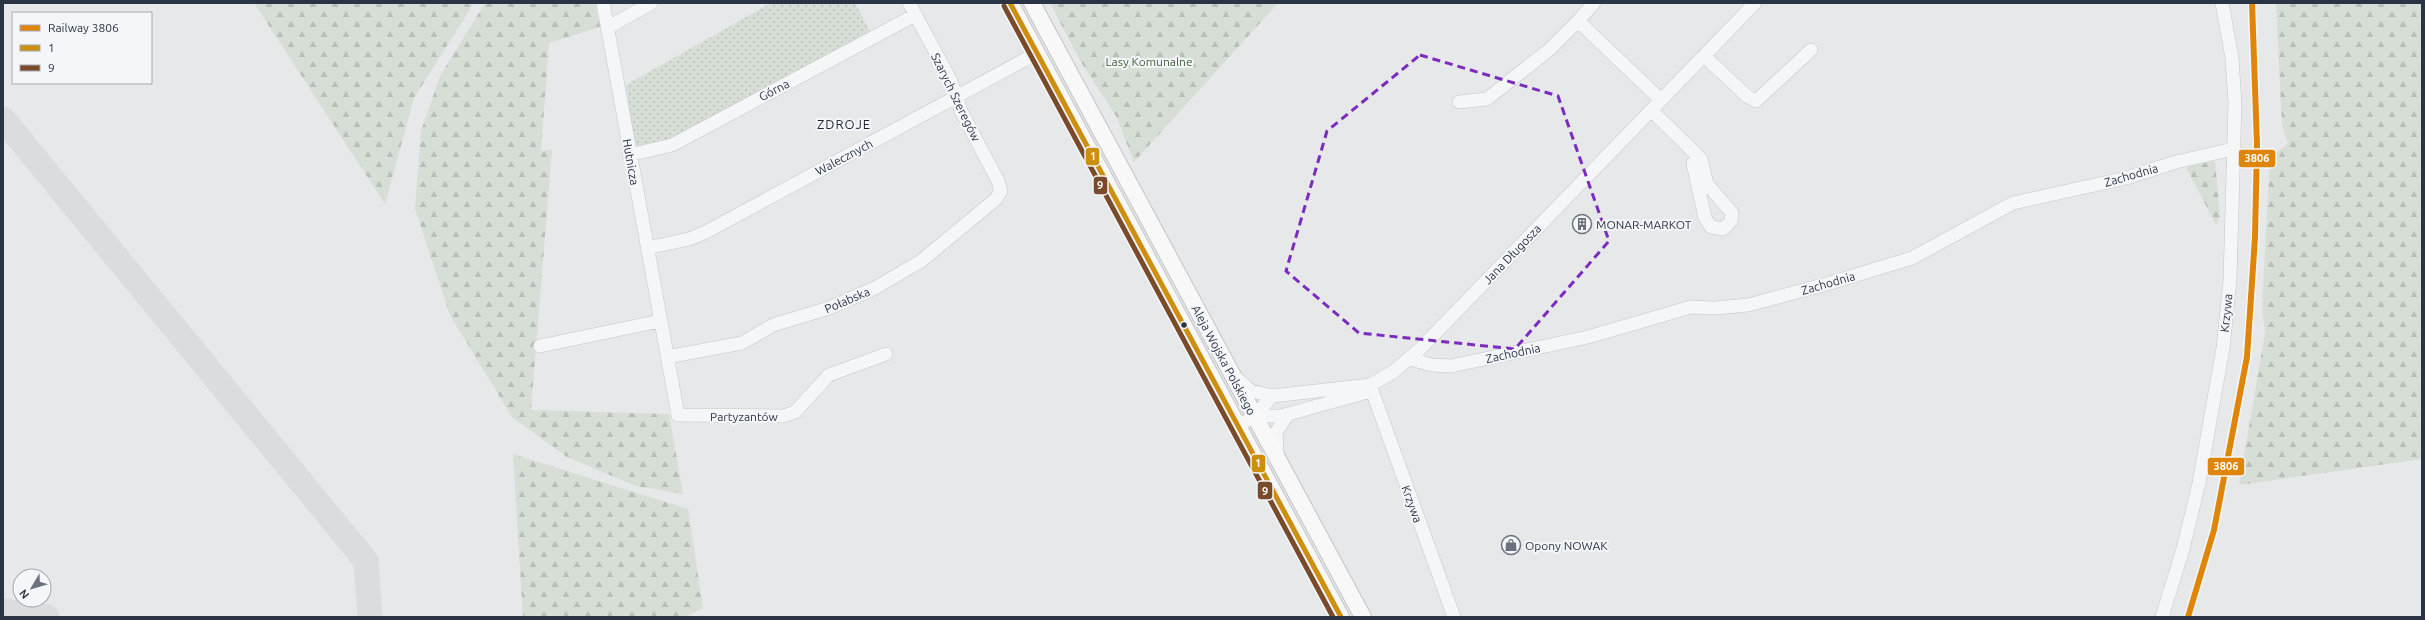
<svg xmlns="http://www.w3.org/2000/svg" width="2425" height="620" font-family="Ubuntu,sans-serif">
  <style>
    .grass { fill: url(#grass-dots) }
    .forest { fill: url(#forest-firs) }
    .lines { fill: none; stroke-linecap: round; stroke-linejoin: round }
    .taxiway { stroke: #dadcde; stroke-width: 25 }
    .minor-casing { stroke: #c4c6c8; stroke-width: 14 }
    .major-casing { stroke: #c2c5c8; stroke-width: 18 }
    .minor { stroke: #f5f6f7; stroke-width: 13 }
    .major { stroke: #f8f8f8; stroke-width: 16 }
    .bus-1-casing { stroke: #f4f6f9; stroke-width: 8 }
    .bus-2-casing { stroke: #f4f6f9; stroke-width: 8 }
    .bus-1 { stroke: #ce8f0e; stroke-width: 5 }
    .bus-2 { stroke: #7a4b2a; stroke-width: 5 }
    .rail-1-casing { stroke: #f4f6f9; stroke-width: 9 }
    .rail-1 { stroke: #df860a; stroke-width: 6 }
    .marked { fill: none; stroke: #7b2cbf; stroke-width: 3; stroke-dasharray: 8 5; stroke-linejoin: round }
    .bus-dot { fill: #2b3445; stroke: #f4f6f9; stroke-width: 1.5 }
    .labels { text-anchor: middle; dominant-baseline: central; stroke-width: 4; stroke-linejoin: round; paint-order: stroke }
    .park-label { font-size: 12px; fill: #3f6138; stroke: #f4f6f9 }
    .street-label { font-size: 12px; fill: #2b3445; stroke: #f4f6f9 }
    .poi-label { font-size: 12px; fill: #2b3445; stroke: #f4f6f9; text-anchor: start }
    .neighbourhood-label { font-size: 13px; letter-spacing: 1px; fill: #1d2536; stroke: #f4f6f9 }
    .line-badge { stroke: #f4f6f9; stroke-width: 1.5 }
    .badge-label { font-size: 11px; text-anchor: middle; font-weight: bold; fill: #fff }
  </style>
  <defs>
    <pattern id="grass-dots" width="8" height="8" patternUnits="userSpaceOnUse"><rect width="8" height="8" fill="#d6ded6"/><path d="M2 2h.1M6 6h.1" fill="none" stroke="#b8bfb9" stroke-width="1.8" stroke-linecap="round"/></pattern>
    <pattern id="forest-firs" width="22" height="20" patternUnits="userSpaceOnUse"><rect width="22" height="20" fill="#d6ded6"/><path d="M5 1l3.5 6h-7zM16 11l3.5 6h-7z" fill="#b8bfb9"/></pattern>
  </defs>
  <rect width="100%" height="100%" fill="#e6e8ea"/>
  <path class="grass" d="M771,3H855L870,32L675,139L639,148L634,144L626,85Z"/>
  <path class="forest" d="M254,3H474L414,98L385,204Z
    M485,3H595L600,27L549,43L541,151L552,149L531,410L669,414L683,494L636,486L567,457L512,417L450,315L415,209L421,131L440,76Z
    M1050,3H1278L1134,162L1116,116L1081,62Z
    M2276,3H2422V459L2239,485L2265,333L2262,309L2270,157L2288,144L2282,125Z
    M2215,161L2220,217L2216,225L2186,167Z
    M513,454L688,509L703,608L685,617H523Z"/>
  <g class="lines">
    <path class="taxiway" d="M3,119L366,561L370,617
      M3,611L47,617"/>
    <g class="minor-casing">
      <path id="minor" d="M603,3L678,415L784,416L795,412L829,375L886,354
        M1578,21L1594,3
        M607,28L651,3
        M1704,56L1748,97L1756,101L1811,50
        M1459,102L1487,99L1550,49L1578,21L1661,100
        M1651,110L1701,159L1707,184L1732,213L1731,221L1723,229L1711,227L1705,218L1693,163L1701,159
        M629,155L672,145L915,15
        M647,248L689,239L704,233L1037,53
        M540,346L660,321
        M667,357L742,343L773,325L829,308L875,288L921,261L996,199L1001,191L998,181L961,111L951,81L909,3
        M1410,359L1432,365L1451,366L1588,337L1691,307L1715,308L1748,305L1830,283L1912,258L2013,203L2126,178L2176,162L2233,149
        M1237,379L1251,391L1272,396L1370,385
        M1255,416H1281L1371,391
        M1238,426L1255,416L1272,396
        M1277,455L1276,432L1288,414
        M1454,617L1370,385L1393,372L1420,349L1755,3
        M2162,617L2183,549L2199,483L2223,348L2230,280L2235,103L2232,58L2222,3"/>
    </g>
    <g class="major-casing">
      <path id="major" d="M1010,3L1341,617
        M1032,3L1363,617"/>
    </g>
    <use href="#minor" class="minor"/>
    <use href="#major" class="major"/>
    <g class="bus-1-casing">
      <path id="bus-1" d="M1010,3L1341,617"/>
    </g>
    <g class="bus-2-casing">
      <path id="bus-2" d="M1004,6L1333,617"/>
    </g>
    <use href="#bus-1" class="bus-1"/>
    <use href="#bus-2" class="bus-2"/>
    <g class="rail-1-casing">
      <path id="rail-1" d="M2188,617L2214,530L2247,357L2255,237L2257,144L2252,3"/>
    </g>
    <use href="#rail-1" class="rail-1"/>
  </g>
  <path class="marked" d="M1420,55L1558,96L1609,241L1515,349L1359,333L1286,271L1327,131Z"/>
  <defs>
    <g id="building-ring" transform="scale(1)"><circle r="9.5" fill="#f4f6f9" stroke="#6c737f" stroke-width="1.5"/><path d="M-4-6H4V6H1V3H-1V6H-4ZM-2.5-4.3h1.7v1.8h-1.7ZM.8-4.3h1.7v1.8H.8ZM-2.5-1h1.7V.8h-1.7ZM.8-1h1.7V.8H.8Z" fill="#6c737f"/></g>
    <g id="shop-ring" transform="scale(1)"><circle r="9.5" fill="#f4f6f9" stroke="#6c737f" stroke-width="1.5"/><path d="M-5-2.5h2.3a2.7 3.5 0 0 1 5.4 0H5L5.5 6h-11ZM-1.5-2.5h3a1.5 2.3 0 0 0-3 0Z" fill="#6c737f"/></g>
  </defs>
  <g fill-rule="evenodd">
    <use href="#building-ring" x="1582" y="224"/>
    <use href="#shop-ring" x="1511" y="545"/>
  </g>
  <circle class="bus-dot" cx="1184" cy="325" r="3.5"/>
  <g class="labels">
    <g class="park-label">
      <text x="1149" y="61">Lasy Komunalne</text>
    </g>
    <g class="street-label">
      <text transform="translate(774 90) rotate(-28)">Górna</text>
      <text transform="translate(956 97) rotate(64)">Szarych Szeregów</text>
      <text transform="translate(844 157) rotate(-28)">Walecznych</text>
      <text transform="translate(631 162) rotate(80)">Hutnicza</text>
      <text transform="translate(2131 175) rotate(-16)">Zachodnia</text>
      <text transform="translate(1512 254) rotate(-46)">Jana Długosza</text>
      <text transform="translate(1828 283) rotate(-16)">Zachodnia</text>
      <text transform="translate(847 300) rotate(-23)">Połabska</text>
      <text transform="translate(2226 313) rotate(-84)">Krzywa</text>
      <text transform="translate(1513 353) rotate(-12)">Zachodnia</text>
      <text transform="translate(1224 360) rotate(62)">Aleja Wojska Polskiego</text>
      <text x="744" y="416">Partyzantów</text>
      <text transform="translate(1412 504) rotate(70)">Krzywa</text>
    </g>
    <g class="poi-label">
      <text x="1596" y="224">MONAR-MARKOT</text>
      <text x="1525" y="545">Opony NOWAK</text>
    </g>
    <g class="neighbourhood-label">
      <text x="844" y="124">ZDROJE</text>
    </g>
  </g>
  <g class="line-badge">
    <rect x="1085" y="147" width="15" height="19" rx="4" fill="#ce8f0e"/>
    <rect x="2238" y="149" width="38" height="19" rx="4" fill="#df860a"/>
    <rect x="1093" y="176" width="15" height="19" rx="4" fill="#7a4b2a"/>
    <rect x="1251" y="454" width="15" height="19" rx="4" fill="#ce8f0e"/>
    <rect x="2207" y="457" width="38" height="19" rx="4" fill="#df860a"/>
    <rect x="1257" y="481" width="16" height="19" rx="4" fill="#7a4b2a"/>
  </g>
  <g class="badge-label">
    <text x="1093" y="160">1</text>
    <text x="2257" y="162">3806</text>
    <text x="1100" y="189">9</text>
    <text x="1258" y="467">1</text>
    <text x="2226" y="470">3806</text>
    <text x="1265" y="495">9</text>
  </g>
  <rect width="2425" height="620" fill="none" stroke="#2b3445" stroke-width="8"/>
  <rect x="12" y="12" width="140" height="72" fill="#f4f6f9" stroke="#a4a8b1"/>
  <rect x="20" y="25" width="20" height="6" fill="#df860a" stroke="#a4a8b1"/>
  <text x="48" y="32" font-size="12" fill="#2b3445">Railway 3806</text>
  <rect x="20" y="45" width="20" height="6" fill="#ce8f0e" stroke="#a4a8b1"/>
  <text x="48" y="52" font-size="12" fill="#2b3445">1</text>
  <rect x="20" y="65" width="20" height="6" fill="#7a4b2a" stroke="#a4a8b1"/>
  <text x="48" y="72" font-size="12" fill="#2b3445">9</text>
  <g transform="translate(32 588) rotate(232)"><circle r="19" fill="#f4f6f9" stroke="#a4a8b1"/>
  <path d="M0-3L7 15L0 10L-7 15Z" fill="#6c737f"/>
  <text y="-6" font-size="11" font-weight="bold" text-anchor="middle" fill="#2b3445">N</text>
  </g>
</svg>
